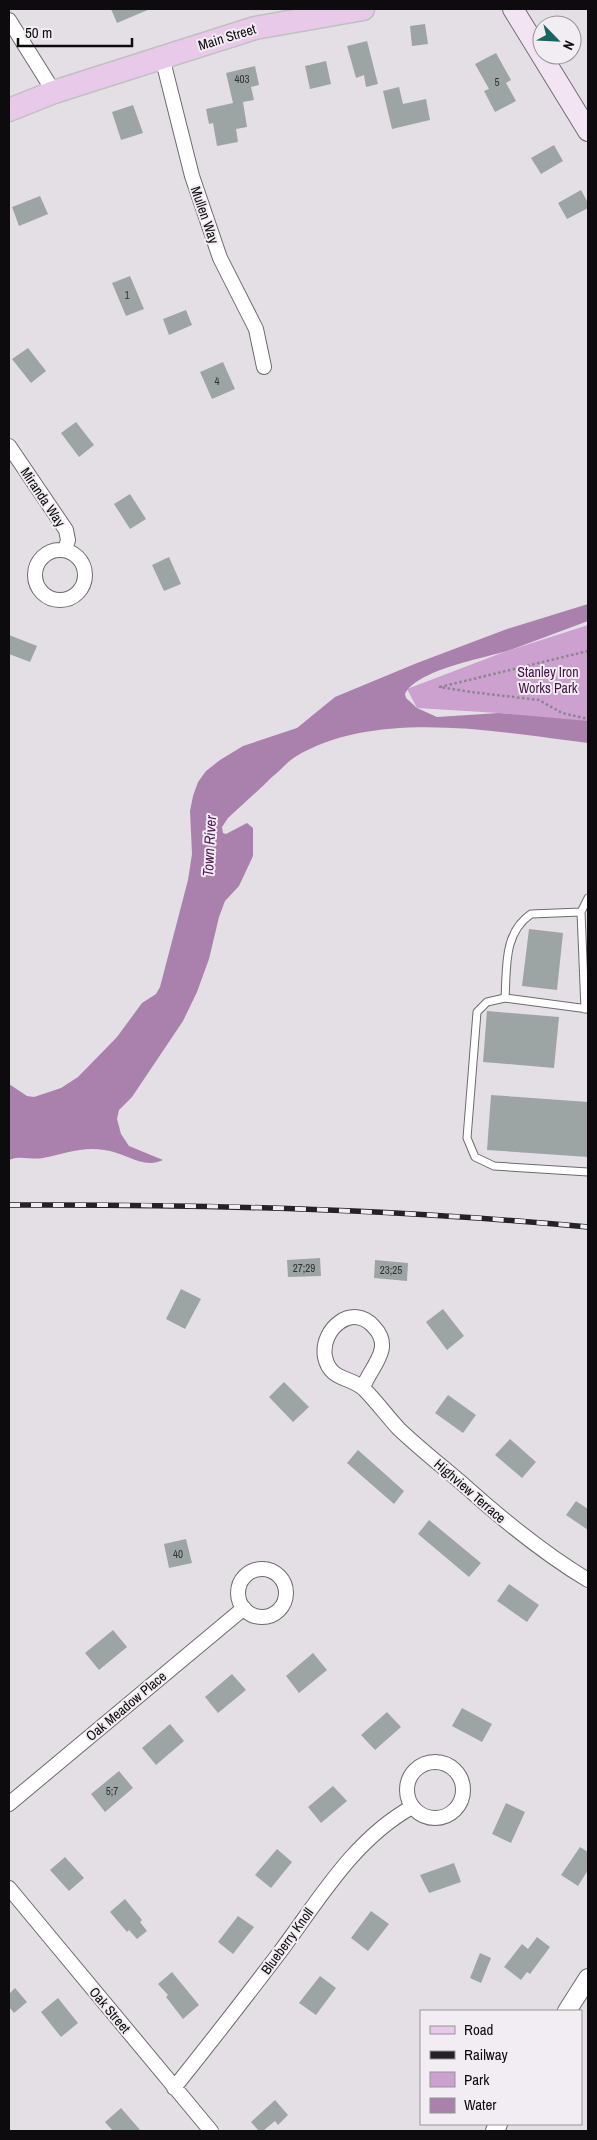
<svg xmlns="http://www.w3.org/2000/svg" width="597" height="2140" font-family="'Archivo Narrow',sans-serif">
  <style>
    .green { fill: #cca1cf }
    .water { fill: #aa80ad }
    .building { fill: #9da5a4 }
    .lines { fill: none; stroke-linecap: round; stroke-linejoin: round }
    .service-casing { stroke: #6e6a6f; stroke-width: 9 }
    .minor-casing { stroke: #6e6a6f; stroke-width: 16 }
    .tertiary-casing { stroke: #6e6a6f; stroke-width: 20 }
    .secondary-casing { stroke: #6e6a6f; stroke-width: 22 }
    .primary-casing { stroke: #c0c0c0; stroke-width: 25 }
    .path { stroke: #8a868b; stroke-width: 2.5; stroke-dasharray: 2.5 2.5; stroke-linecap: butt }
    .service { stroke: #fff; stroke-width: 7 }
    .minor { stroke: #fff; stroke-width: 14 }
    .tertiary { stroke: #fff; stroke-width: 18 }
    .secondary { stroke: #f3e4f4; stroke-width: 20 }
    .primary { stroke: #e8c9ea; stroke-width: 22 }
    .rail-casing { stroke: #242224; stroke-width: 5.5 }
    .rail { stroke: #f2edf2; stroke-width: 4; stroke-dasharray: 11; stroke-linecap: butt }
    .labels { text-anchor: middle; dominant-baseline: central; stroke-width: 4; stroke-linejoin: round; paint-order: stroke }
    .number-label { font-size: 11px; fill: #313233 }
    .street-label { font-size: 14px; fill: #0d0b0d; stroke: #f2edf2 }
    .park-label { font-size: 14px; fill: #45104a; stroke: #f2edf2 }
    .water-label { font-size: 15px; font-style: italic; fill: #56215c; stroke: #f2edf2 }
  </style>
  <rect width="100%" height="100%" fill="#e4dfe5"/>
  <path class="green" d="M588,625V725L512,714L417,708L407,689L504,652Z"/>
  <path class="water" d="M588,604V621C563,630 538,640 513,649C487,658 417,669 405,694L406,698L417,708L437,717L499,713L588,721V743C499,732 376,708 295,757C287,762 280,771 272,777C258,791 243,804 228,818L222,827L223,833L226,834L247,823L253,828V856L239,886L225,901L219,917L209,959L197,992L183,1021L132,1097L119,1110L117,1119L121,1134L129,1146L163,1160C143,1170 125,1152 104,1150C83,1146 64,1154 43,1158C32,1160 19,1155 9,1160V1084L27,1096L34,1097L61,1088L78,1077L117,1037L142,1003L156,994L160,987L188,880L192,854L190,811L193,796L198,782L206,771L220,760L243,746L297,728L335,697L417,663L507,629Z"/>
  <path class="building" d="M111,9H150L117,23Z
    M425,24L428,44L412,46L410,26Z
    M367,41L378,84L366,87L364,75L356,78L347,46Z
    M496,53L511,80L506,83L516,101L495,112L484,91L489,89L475,64Z
    M326,61L331,84L310,89L305,66Z
    M255,66L259,85L251,87L254,100L243,102L247,127L236,129L238,142L217,146L213,123L209,124L206,109L233,103L226,73Z
    M399,87L403,104L426,99L430,120L392,129L383,91Z
    M133,105L143,133L121,140L112,112Z
    M554,145L563,161L541,174L531,158Z
    M581,190L588,203V208L567,219L558,203Z
    M40,196L48,214L19,226L12,207Z
    M130,276L144,309L126,316L112,283Z
    M186,310L192,325L169,335L163,319Z
    M28,348L46,371L31,383L12,359Z
    M223,362L235,389L212,399L200,372Z
    M76,422L94,445L79,457L61,433Z
    M130,494L146,519L130,529L114,504Z
    M169,557L181,584L164,591L152,565Z
    M9,635L37,646L30,662L9,654Z
    M529,929L563,933L557,990L522,986Z
    M487,1011L559,1017L554,1068L483,1062Z
    M491,1095L588,1102V1157L487,1150Z
    M320,1258L321,1276L288,1277L287,1260Z
    M375,1260L408,1263L407,1281L374,1278Z
    M181,1289L201,1299L185,1329L166,1319Z
    M443,1309L464,1336L447,1350L426,1322Z
    M284,1382L309,1407L293,1422L269,1397Z
    M448,1395L476,1415L463,1433L435,1413Z
    M510,1439L536,1462L522,1478L495,1455Z
    M358,1450L404,1491L394,1504L347,1463Z
    M576,1501L588,1509V1530L566,1515Z
    M429,1520L481,1563L469,1577L418,1534Z
    M186,1539L192,1563L169,1568L164,1544Z
    M509,1584L539,1605L527,1622L497,1601Z
    M113,1630L127,1647L99,1670L85,1653Z
    M313,1653L327,1670L299,1693L286,1676Z
    M232,1674L246,1690L218,1713L205,1697Z
    M462,1708L492,1724L482,1742L452,1726Z
    M387,1712L401,1727L375,1750L361,1735Z
    M170,1724L184,1741L156,1765L142,1748Z
    M119,1771L133,1788L105,1812L91,1794Z
    M333,1786L347,1801L321,1823L308,1807Z
    M506,1803L525,1812L511,1843L492,1834Z
    M580,1847L588,1852V1870L578,1886L561,1875Z
    M277,1849L292,1862L271,1888L255,1875Z
    M65,1857L84,1878L69,1891L50,1870Z
    M454,1863L461,1882L429,1893L420,1875Z
    M125,1899L142,1920L140,1922L147,1931L137,1939L129,1930L127,1932L110,1912Z
    M371,1911L389,1924L368,1951L351,1938Z
    M238,1916L254,1927L233,1954L218,1942Z
    M537,1937L550,1947L530,1974L527,1972L521,1980L504,1967L522,1944L528,1949Z
    M480,1953L491,1958L481,1983L470,1978Z
    M172,1972L199,2005L183,2019L166,1997L168,1995L158,1984Z
    M320,1976L336,1988L316,2015L299,2003Z
    M15,1988L27,2002L14,2013L9,2007V1994Z
    M58,1998L78,2023L61,2037L41,2012Z
    M275,2100L288,2115L278,2125L275,2121L263,2131H259L251,2122Z
    M121,2108L141,2131H113L105,2122Z"/>
  <g class="lines">
    <g class="service-casing">
      <path id="service" d="M505,998C507,968 503,933 531,914L581,912
        M585,1009L581,912L588,898
        M588,1009L505,998L487,1002L477,1012L467,1138L475,1157L494,1166L588,1172"/>
    </g>
    <g class="minor-casing">
      <path id="minor" d="M9,20L54,92
        M162,57L192,176L220,258L256,329L264,367
        M9,446L66,530L68,540L65,550
        M35 575a25 25 0 1 1 50 0a25 25 0 1 1-50 0Z
        M363,1388C369,1368 395,1349 374,1327C353,1302 320,1329 325,1357C330,1381 350,1376 364,1389C376,1401 387,1416 399,1429C420,1449 443,1467 465,1486C504,1521 543,1553 588,1580
        M238 1593a24 24 0 1 1 48 0a24 24 0 1 1-48 0Z
        M407 1790a28 28 0 1 1 56 0a28 28 0 1 1-56 0Z
        M9,1804L244,1608
        M9,1888L211,2131
        M174,2088C210,2043 245,1998 280,1952C319,1900 353,1840 412,1807"/>
    </g>
    <g class="tertiary-casing">
      <path id="tertiary" d="M567,2011L588,1978
        M495,2131L498,2124"/>
    </g>
    <g class="secondary-casing">
      <path id="secondary" d="M513,9L588,131"/>
    </g>
    <g class="primary-casing">
      <path id="primary" d="M9,110L54,92L255,28L363,9"/>
    </g>
    <path class="path" d="M588,651L440,687L471,692L539,700L562,713L588,719"/>
    <use href="#service" class="service"/>
    <use href="#minor" class="minor"/>
    <use href="#tertiary" class="tertiary"/>
    <use href="#secondary" class="secondary"/>
    <use href="#primary" class="primary"/>
    <g class="rail-casing">
      <path id="rail" d="M9,1205C202,1204 396,1209 588,1227"/>
    </g>
    <use href="#rail" class="rail"/>
  </g>
  <g class="labels">
    <g class="number-label">
      <text x="242" y="79">403</text>
      <text x="497" y="82">5</text>
      <text x="127" y="295">1</text>
      <text x="217" y="381">4</text>
      <text x="304" y="1268">27;29</text>
      <text x="391" y="1270">23;25</text>
      <text x="178" y="1554">40</text>
      <text x="112" y="1791">5;7</text>
    </g>
    <g class="street-label">
      <text transform="translate(227 37) rotate(-17)">Main Street</text>
      <text transform="translate(205 215) rotate(71)">Mullen Way</text>
      <text transform="translate(43 497) rotate(56)">Miranda Way</text>
      <text transform="translate(470 1491) rotate(41)">Highview Terrace</text>
      <text transform="translate(126 1706) rotate(-40)">Oak Meadow Place</text>
      <text transform="translate(287 1941) rotate(-54)">Blueberry Knoll</text>
      <text transform="translate(110 2010) rotate(50)">Oak Street</text>
    </g>
    <g class="park-label">
      <text x="548" y="672">Stanley Iron<tspan x="548" dy="16">Works Park</tspan></text>
    </g>
    <g class="water-label">
      <text transform="translate(209 846) rotate(-87)">Town River</text>
    </g>
  </g>
  <rect width="597" height="2140" fill="none" stroke="#0d0b0d" stroke-width="20"/>
  <rect x="420" y="2010" width="162" height="115" fill="#f2edf2" stroke="#969396"/>
  <rect x="430" y="2026" width="25" height="8" fill="#e8c9ea" stroke="#969396"/>
  <text x="464" y="2035" font-size="15" fill="#0d0b0d">Road</text>
  <rect x="430" y="2051" width="25" height="8" fill="#242224" stroke="#969396"/>
  <text x="464" y="2060" font-size="15" fill="#0d0b0d">Railway</text>
  <rect x="430" y="2072" width="25" height="15" fill="#cca1cf" stroke="#969396"/>
  <text x="464" y="2085" font-size="15" fill="#0d0b0d">Park</text>
  <rect x="430" y="2098" width="25" height="15" fill="#aa80ad" stroke="#969396"/>
  <text x="464" y="2110" font-size="15" fill="#0d0b0d">Water</text>
  <g transform="translate(557 40) rotate(114)"><circle r="24" fill="#f2edf2" stroke="#969396"/>
  <path d="M0-4L9 19L0 12L-9 19Z" fill="#186560"/>
  <text y="-8" font-size="14" font-weight="bold" text-anchor="middle" fill="#0d0b0d">N</text>
  </g>
  <path d="M18 38v8h114v-8" fill="none" stroke="#0d0b0d" stroke-width="2.5"/>
  <text x="25" y="38" font-size="15" fill="#0d0b0d" stroke="#f2edf2" stroke-width="4" paint-order="stroke">50 m</text>
</svg>
